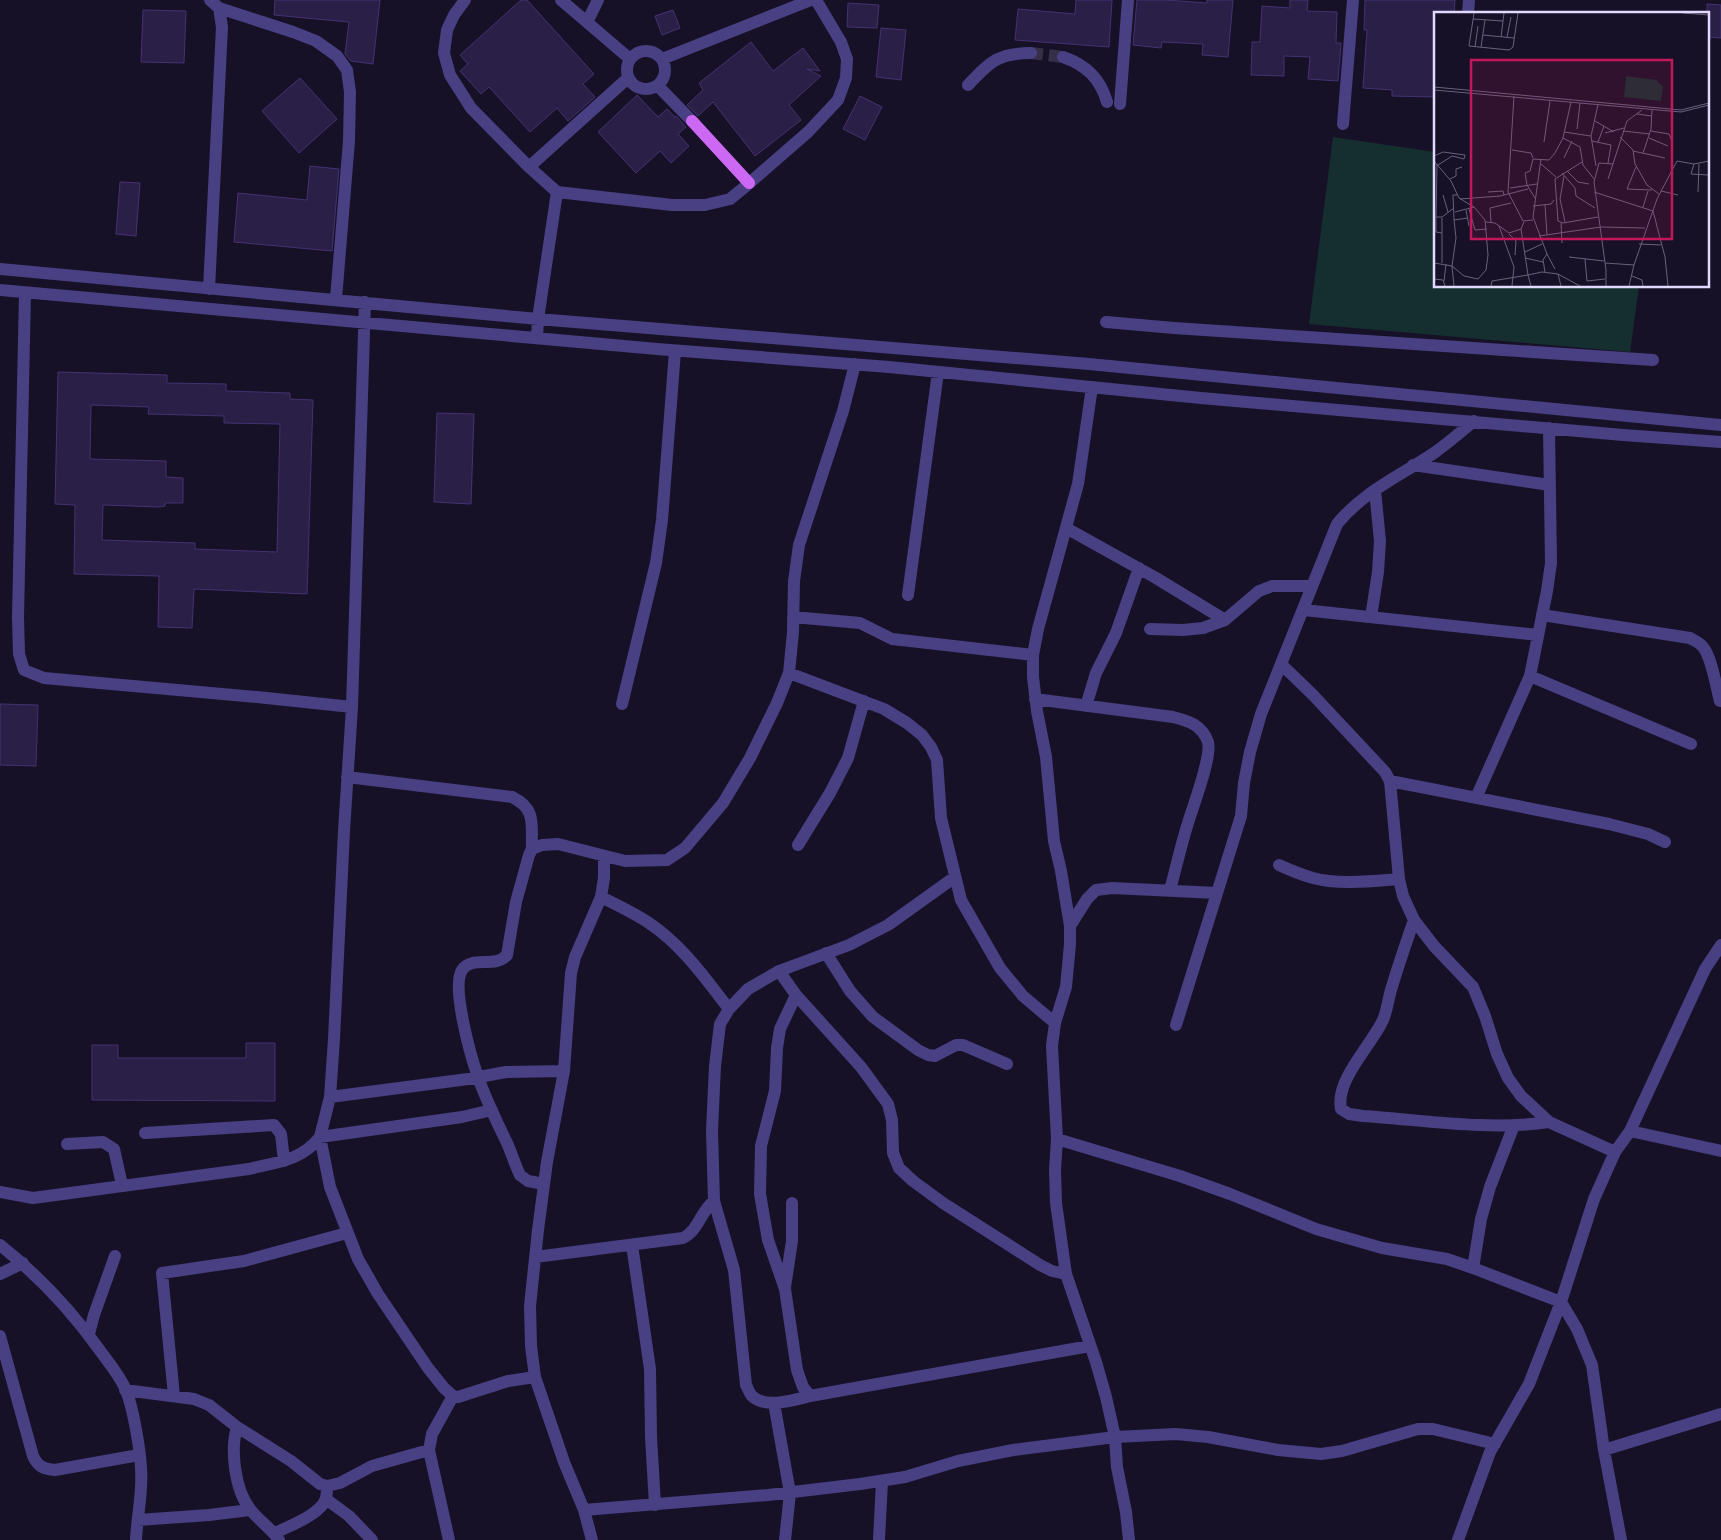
<svg xmlns="http://www.w3.org/2000/svg" width="1721" height="1540" font-family="'Nunito Sans',sans-serif">
  <style>
    .pitch { fill: #152f30 }
    .building { fill: #2a1f47; stroke: #443271; fill-rule: evenodd }
    .lines { fill: none; stroke-linecap: round; stroke-linejoin: round }
    .minor-tunnel { stroke: #352f47; stroke-width: 12; stroke-dasharray: 12 6; stroke-linecap: butt }
    .minor { stroke: #484083; stroke-width: 12 }
    .major { stroke: #cd68f5; stroke-width: 12 }
    .inset-road { fill: none; stroke: #68617d; stroke-width: 1 }
    .view { fill: #c2185b; fill-opacity: 0.15; stroke: #c2185b; stroke-width: 2.5 }
    .inset-edge { fill: none; stroke: #e1dafd; stroke-width: 2.5 }
  </style>
  <rect width="100%" height="100%" fill="#171127"/>
  <path class="pitch" d="M1333,137L1435,152V286H1639L1630,352L1309,324Z"/>
  <path class="building" d="M275,0H380L373,64L351,61L345,54L349,22L274,15Z
    M521,0H527L594,74L583,84L595,97L568,121L557,108L530,132L489,87L481,94L460,71L468,64L460,55Z
    M1076,0H1112L1109,47L1015,40L1018,9L1075,14Z
    M1137,0H1166L1207,3V0H1233L1228,57L1202,55L1203,44L1162,42L1161,48L1133,45Z
    M1290,0H1308L1307,11L1337,12L1336,43H1341L1338,81L1308,79L1310,57L1284,56V76L1251,75L1252,42H1260L1262,6L1290,8Z
    M1365,0H1455L1454,14H1435V97L1392,96V90L1363,88L1367,30H1364Z
    M848,3L879,5L877,28L847,27Z
    M1707,4L1721,5V38L1707,37Z
    M143,10L186,11L184,63L141,62Z
    M673,10L680,28L662,35L655,16Z
    M881,28L906,30L901,80L876,77Z
    M751,42L773,71L803,48L820,71L807,69L821,76L789,105L801,120L755,156L713,102L698,116L687,105L703,90L699,83Z
    M300,78L337,119L299,153L262,111Z
    M637,95L658,117L667,109L675,117L676,116L686,127L678,134L689,146L671,163L660,151L636,173L598,132Z
    M860,96L882,107L865,140L843,129Z
    M310,166L339,169L332,251L234,242L238,193L307,200Z
    M120,182L140,183L136,236L116,234Z
    M58,372L167,375V383L226,384V391L290,393V399L313,400L307,594L194,589L192,628L158,627L159,576L74,574L75,505L55,504ZM91,405L149,407L148,414L224,416V423L280,424L277,552L195,549V543L102,540L103,505L159,507L165,506V503H183V478L166,477V461L90,459Z
    M437,413L474,414L471,504L434,502Z
    M0,704L38,705L36,766L0,765Z
    M246,1043H275V1101L92,1100V1045H118V1058H246Z"/>
  <g class="lines">
    <path class="minor-tunnel" d="M1031,53L1063,57"/>
    <path class="minor" d="M465,0L454,15L447,30L444,53L450,75L471,108L529,167L557,192L672,205H705L730,199L746,186L808,132L838,100L846,78L847,59L841,42L816,0
      M561,0L630,59
      M219,8L293,32L316,41L337,56L347,70L350,92L349,141L336,299
      M1468,14L1469,0
      M587,22L598,0
      M627 70a19 19 0 1 1 38 0a19 19 0 1 1-38 0Z
      M1063,57C1086,65 1100,78 1107,102
      M662,59L811,0
      M968,85C990,62 998,53 1031,53
      M658,86L692,121
      M1120,104L1128,0
      M1343,124L1353,0
      M529,167L628,78
      M0,269L538,319L1089,364L1721,425
      M209,289L222,27L219,8L210,0
      M0,290L657,349L889,367L1201,398L1623,435L1721,442
      M25,293L18,617L19,654L24,670L44,678L257,697L352,707
      M365,302L352,707L344,831L334,1039L330,1097L320,1137L330,1187L358,1259L378,1294L428,1368L444,1388L453,1396L458,1397L508,1381L535,1377
      M1106,322L1174,328L1653,360
      M537,338L538,319L557,192
      M1413,465L1550,485
      M1066,528L1156,578L1225,620
      M908,595L938,372
      M1304,610L1538,635
      M1542,615L1690,638C1695,641 1700,643 1703,647C1712,658 1716,687 1720,701
      M793,617L860,623L892,639L1033,655
      M1371,617L1378,572L1380,541L1375,490
      M1150,629L1183,630L1203,628L1225,620L1259,591L1272,586H1312
      M1281,664L1313,695L1385,772L1390,781L1399,879L1403,896L1414,920L1434,946L1473,987L1485,1016L1497,1054L1508,1078L1521,1096L1549,1122L1615,1152
      M789,673L884,709L907,723L922,735L931,747L937,760L941,818L961,900L1000,968L1023,996L1055,1023
      M1530,676L1691,744
      M1035,699L1173,717C1189,721 1202,725 1208,742C1212,757 1193,806 1188,823C1181,845 1176,868 1170,890
      M622,704L656,563L662,520L675,351
      M1086,706L1096,673L1116,633L1139,568
      M347,777L512,797C537,809 531,825 532,849
      M1390,781L1609,824L1648,834L1665,842
      M1476,798L1530,676L1547,591L1551,563L1549,428
      M798,845L830,793L848,758L864,701
      M1279,865C1290,870 1302,875 1313,878C1338,885 1373,881 1399,879
      M955,877L888,925L849,945L779,971L748,989L729,1009L720,1024L715,1066L712,1131L714,1201L734,1270L746,1385C748,1388 749,1393 752,1396C765,1409 794,1400 810,1396L1090,1346
      M601,897C617,905 634,913 649,923C682,945 705,978 729,1009
      M1414,920C1406,943 1398,966 1391,990C1388,1000 1387,1011 1383,1020C1371,1046 1335,1080 1341,1109L1349,1114L1363,1116C1423,1120 1489,1131 1549,1122
      M1070,926L1061,871L1054,841L1046,757L1037,711L1033,677V655L1038,629L1078,484L1092,387
      M826,953L850,991L873,1017L918,1050L928,1055L935,1056L956,1045H963L1007,1064
      M779,971L796,995L861,1067L888,1104L892,1120L893,1153L899,1168L913,1181L943,1203L1040,1265L1052,1271L1066,1274
      M796,995L780,1029L777,1048L775,1091L761,1146L760,1194L768,1240L785,1289L797,1370L803,1387L810,1396
      M1176,1025L1241,816L1244,783L1250,752L1261,714L1337,524C1364,491 1400,476 1434,453C1448,443 1461,432 1474,421
      M330,1097L468,1079L506,1072L564,1071
      M1630,1131L1721,1151
      M145,1133L274,1125L281,1134L284,1161
      M1057,1139L1180,1176L1230,1194L1316,1229L1382,1248L1447,1259L1473,1268L1561,1302L1577,1329L1592,1365L1604,1450L1621,1540
      M67,1144L103,1142L114,1149L122,1185
      M544,1184L528,1181L520,1175C515,1165 512,1154 507,1143C497,1122 486,1100 478,1077C471,1057 451,987 462,970C472,955 495,969 507,955L516,902L529,855L532,849L542,845L558,844L625,861L667,860L685,848L723,803L750,758L777,703L789,673L793,632L794,581L799,545L843,411L855,364
      M0,1192L33,1198L249,1169C277,1162 301,1161 320,1137L462,1117L492,1110
      M0,1245C39,1276 72,1311 101,1352C110,1364 120,1376 126,1390C133,1408 140,1448 141,1468C143,1492 137,1516 136,1540
      M632,1245L650,1369L651,1437L655,1505
      M535,1257L683,1238C699,1230 700,1212 714,1201
      M1473,1268L1481,1219L1490,1187L1514,1125
      M0,1274L23,1263
      M785,1287L792,1241V1203
      M89,1334L94,1315L115,1256
      M0,1336L33,1456C38,1467 44,1469 55,1470L139,1455
      M125,1390L194,1399L209,1405L237,1427L291,1461L320,1484L327,1486L340,1483L372,1466L429,1450
      M174,1396L162,1273L244,1261L347,1233
      M774,1403L790,1493L785,1540
      M237,1427C230,1450 235,1490 250,1509C258,1520 271,1528 279,1540
      M1604,1450L1721,1414
      M326,1499L349,1516L372,1540
      M584,1510L768,1495L860,1484L905,1477L958,1461L1013,1450L1115,1437L1176,1434L1208,1437L1278,1450L1321,1454L1342,1451L1418,1429H1433L1495,1444
      M138,1520L209,1515L250,1510
      M275,1533C289,1526 322,1514 326,1498C327,1494 327,1490 327,1486
      M449,1540L429,1450L432,1434L453,1396
      M592,1540L584,1510L564,1462L535,1377L531,1346L530,1306L538,1230L547,1162L564,1071L571,973L575,957L601,897L604,878V856
      M879,1540L882,1481
      M1129,1540L1126,1512L1117,1467L1115,1437L1106,1397L1096,1362L1066,1274L1056,1203L1055,1170L1057,1139L1052,1046L1055,1023L1066,987L1070,944V926L1087,899L1096,890L1112,888L1217,893
      M1458,1540L1490,1452L1529,1384L1561,1302L1594,1199L1615,1152L1630,1131L1705,969L1721,945"/>
    <path class="major" d="M692,121L749,183"/>
  </g>
  <g transform="translate(1434 12)">
    <rect width="275" height="275" fill="#171127"/>
    <path d="M192,64L222,68L229,75L227,89L190,85Z" fill="#152f30"/>
    <path class="inset-road" d="M40,1L35,34L75,38L79,35L84,1M249,1L275,3M39,7L69,9M49,23L80,26M67,25L70,1M73,25L77,5M41,35L44,14M47,35L51,8M0,75L247,98L275,91M0,78L247,100L275,93M80,84L74,180L89,209L99,208M203,102L218,104M161,109L180,120M143,117L146,91M189,119L216,122M217,119L235,122L238,129M130,120L157,124M171,121L190,116M186,125L199,138L201,152L213,173L225,182M129,126L146,135L149,153L160,167M215,126L234,134M158,129L177,133L174,151M110,130L116,89M164,130L170,114M78,138L97,141L99,146M199,139L231,146M209,141L217,117L218,98M0,144L9,140L31,143L30,147L18,144L4,153M130,146L138,129M107,147L99,205L113,242L109,248L111,260M0,149L17,169L25,186L40,195L51,208L54,243L52,258L44,267L30,264L18,254L0,251M148,150L121,167L124,209L129,211L164,205M3,152L2,205H8L20,196M107,152L122,165M260,152L257,162L275,163M162,154L157,124L164,93M202,155L193,177L218,178M133,159L144,170L155,172M128,161L141,176L142,184L161,196M130,164L126,187L131,210M16,167L22,164V157L28,155M174,167L193,109L208,98M76,176L103,172M227,179L244,183M54,180L69,179L70,183M160,180L219,199L231,245L234,274M264,180L265,152M9,183L14,200M101,186L93,173L91,161L96,159L99,147L115,148L121,141L129,126L137,90M26,187L66,184L94,177M111,193L113,223M99,194L117,192L120,188M209,195L214,179M35,197L41,218L53,217M32,198L35,214M21,200L40,195M2,205V220L8,221M20,208L19,183H23M52,210L61,211L75,221L87,217M57,210L56,196L77,191M90,210L87,217L94,263L108,260L124,262L127,274M127,211L128,231M65,214L80,255L78,274M75,222L82,229L81,243M105,224L167,215L211,216M205,232L227,233M91,240L108,232M113,242L121,257M135,245L170,249M91,246L109,250M151,247L153,269L171,267M8,251V206M171,251L200,253L195,274M200,253L223,187L243,149L260,152L275,149M124,262L146,274M198,264L208,268L209,274M0,267L9,268L11,274M10,269L12,252M20,274L18,254L22,226L20,208L34,206M57,274L58,269L94,263L97,274M172,274V258L160,170L165,151L179,152"/>
    <path class="view" d="M37,48H238V227H37Z"/>
    <rect width="275" height="275" class="inset-edge"/>
  </g>
</svg>
